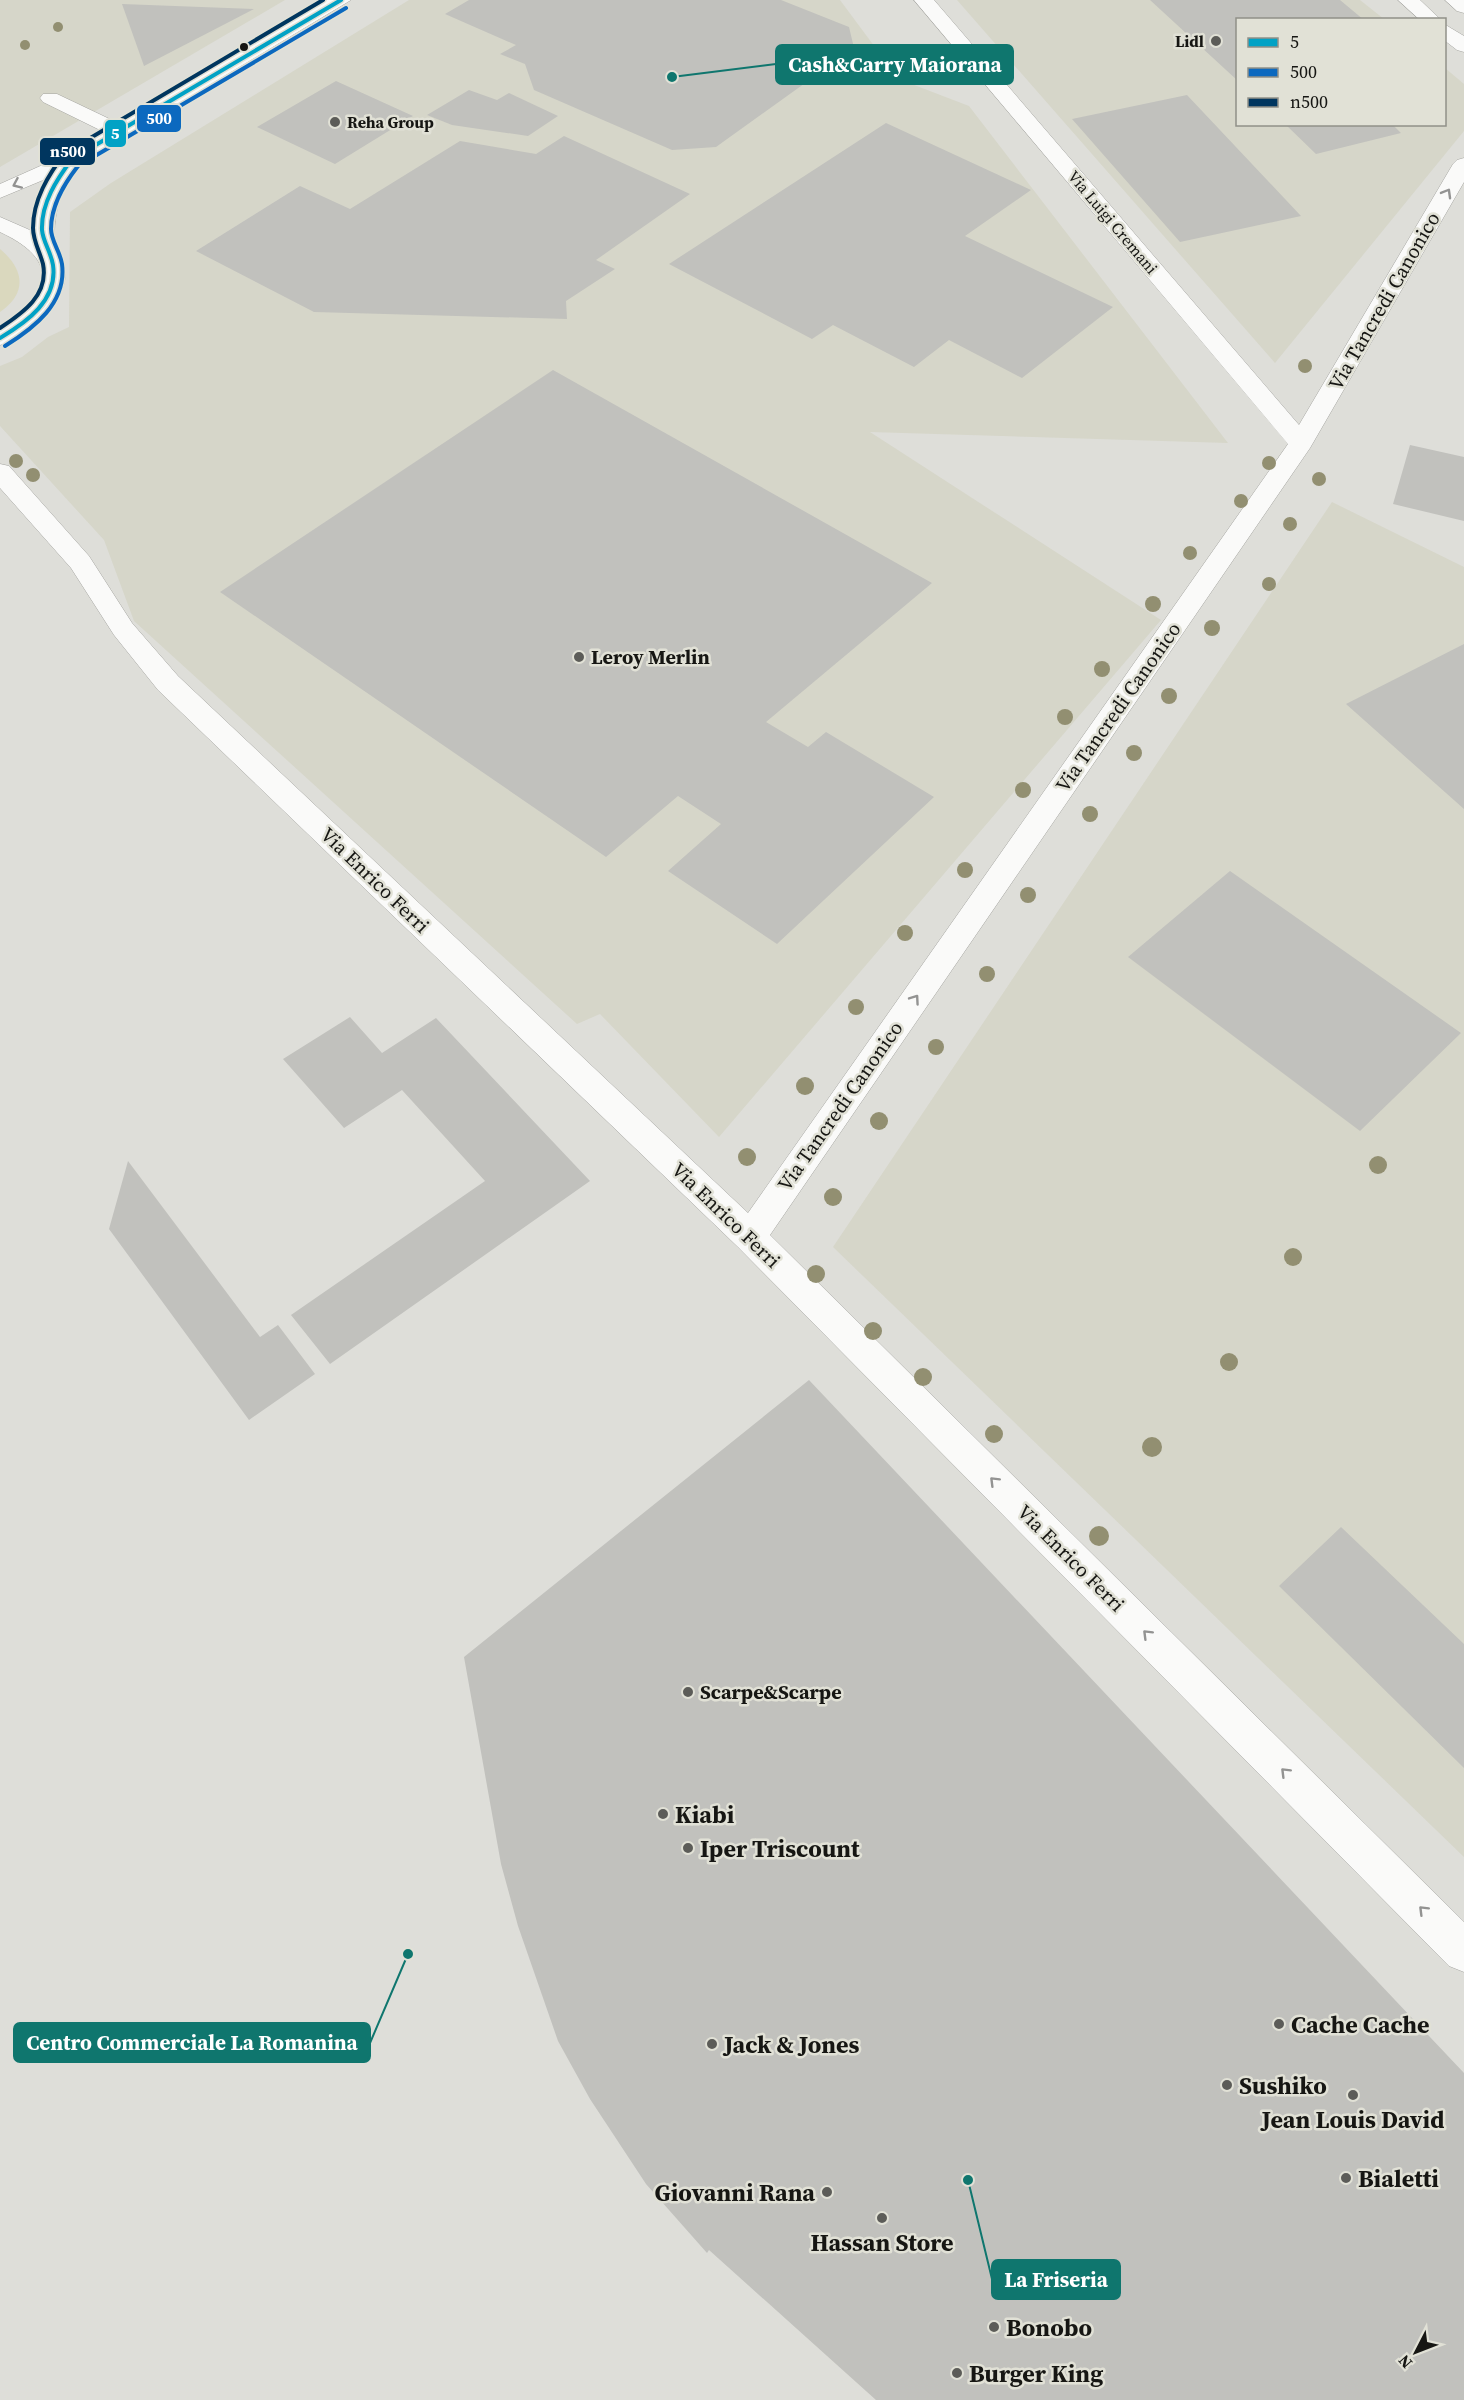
<svg xmlns="http://www.w3.org/2000/svg" width="1464" height="2400" font-family="'Source Serif 4',serif">
  <style>
    .built { fill: #d6d6c9 }
    .green { fill: #dad8be }
    .building { fill: #c1c1bd }
    .lines { fill: none; stroke-linecap: round; stroke-linejoin: round }
    .minor-casing { stroke: #a4a4a0; stroke-width: 1 }
    .minor { fill: #fafaf9; fill-rule: evenodd }
    .bus-1-casing { stroke: #e1e1d6; stroke-width: 7 }
    .bus-2-casing { stroke: #e1e1d6; stroke-width: 7 }
    .bus-3-casing { stroke: #e1e1d6; stroke-width: 7 }
    .bus-1 { stroke: #01a2c5; stroke-width: 4 }
    .bus-2 { stroke: #0c69bf; stroke-width: 4 }
    .bus-3 { stroke: #00365f; stroke-width: 4 }
    .tree { fill: #928f71 }
    .oneway { stroke: #939392 }
    .poi-dot { fill: #5c5c58; stroke: #e1e1d6; stroke-width: 2 }
    .bus-dot { fill: #161613; stroke: #e1e1d6; stroke-width: 2 }
    .labels { text-anchor: middle; dominant-baseline: central; stroke-width: 5; stroke-linejoin: round; paint-order: stroke }
    .far-poi-label { font-size: 16px; font-weight: bold; fill: #161613; stroke: #e1e1d6; text-anchor: end }
    .far-street-label { font-size: 16px; fill: #161613; stroke: #e1e1d6 }
    .street-label { font-size: 20px; fill: #161613; stroke: #e1e1d6 }
    .poi-label { font-size: 20px; font-weight: bold; fill: #161613; stroke: #e1e1d6; text-anchor: start }
    .near-poi-label { font-size: 24px; font-weight: bold; fill: #161613; stroke: #e1e1d6; text-anchor: start }
    .leader { fill: none; stroke: #0f766e; stroke-width: 2 }
    .callout-dot { fill: #0f766e; stroke: #e1e1d6; stroke-width: 2 }
    .callout { fill: #0f766e; stroke: #0f766e; stroke-width: 2 }
    .callout-label { font-size: 21px; text-anchor: middle; font-weight: bold; fill: #fff }
    .line-badge { stroke: #e1e1d6; stroke-width: 2 }
    .badge-label { font-size: 16px; text-anchor: middle; font-weight: bold; fill: #fff }
  </style>
  <rect width="100%" height="100%" fill="#deded9"/>
  <path class="built" d="M0,0H285L0,167Z
    M409,0H840L889,66L909,83L969,106L1228,443L870,432L1161,620L719,1137L600,1014L577,1024L134,621L104,540L0,426V366L22,357L48,337L69,327L70,212L111,183Z
    M957,0H1360L1384,19L1238,20V124H1444L1445,68L1464,84V131L1275,363Z
    M1332,502L1464,567V1857L833,1247Z"/>
  <path class="green" d="M0,249C24,269 28,293 0,312Z"/>
  <path class="building" d="M469,0H781L849,27L854,48L716,147L672,150L534,90L525,64L500,54L516,45L445,14Z
    M1150,0H1340L1364,20H1238V81Z
    M122,4L254,9L144,66Z
    M336,81L413,116L335,164L257,127Z
    M469,90L497,100L509,93L558,116L528,136L452,125L427,115Z
    M1187,95L1301,216L1180,242L1072,119Z
    M886,123L1031,190L965,236L1113,307L1022,378L949,340L914,367L833,325L812,339L669,264Z
    M1285,124H1392L1401,133L1316,154Z
    M564,136L690,194L596,260L615,269L566,301L567,319L314,312L196,251L300,186L350,209L460,141L536,154Z
    M553,370L932,583L766,722L808,747L826,732L934,797L777,944L668,871L721,824L678,796L606,857L220,592Z
    M1410,445L1464,457V521L1393,504Z
    M1464,644V809L1346,704Z
    M1230,871L1461,1033L1360,1131L1128,957Z
    M350,1017L382,1053L436,1018L590,1181L330,1364L291,1315L485,1181L402,1090L344,1128L283,1059Z
    M128,1161L260,1337L278,1325L315,1374L249,1420L109,1229Z
    M809,1380L1464,2073V2400H876L709,2250L707,2253L646,2184L590,2099L558,2041L518,1926L501,1864L464,1657Z
    M1341,1527L1464,1644V1768L1279,1586Z"/>
  <g class="lines">
    <g class="minor-casing">
      <path id="minor" d="M327,0H351L79,163C59,191 52,216 55,249C56,259 66,266 65,278C62,306 25,339 0,345V328C51,294 62,261 0,232V217L32,231L36,201L48,178L0,198V184L65,155L104,132L43,102L40,98L43,94H57L118,123Z
        M914,0H934L1299,425L1453,164L1457,160L1464,158V182L1310,448L770,1235L1464,1922V1972L1449,1966L738,1247L158,690L114,635L71,568L0,488V464L9,466L89,556L132,623L178,676L748,1213L1288,444Z
        M1398,0H1420L1441,20H1420Z
        M1445,0H1464V13L1457,11Z
        M1444,24L1464,36V52L1457,50L1444,40Z"/>
    </g>
    <use href="#minor" class="minor"/>
    <g class="bus-1-casing">
      <path id="bus-1" d="M0,338C27,322 58,300 53,265C51,252 43,242 42,230C41,203 57,179 72,159L341,0"/>
    </g>
    <g class="bus-2-casing">
      <path id="bus-2" d="M5,346C34,328 67,303 62,264C60,251 51,241 51,229C51,205 64,184 78,166L346,8"/>
    </g>
    <g class="bus-3-casing">
      <path id="bus-3" d="M0,328C23,313 49,295 43,264C40,252 33,241 33,228C33,200 48,175 65,153L323,0"/>
    </g>
    <use href="#bus-1" class="bus-1"/>
    <use href="#bus-2" class="bus-2"/>
    <use href="#bus-3" class="bus-3"/>
  </g>
  <g class="tree">
    <circle cx="58" cy="27" r="5"/>
    <circle cx="25" cy="45" r="5"/>
    <circle cx="1305" cy="366" r="7"/>
    <circle cx="16" cy="461" r="7"/>
    <circle cx="1269" cy="463" r="7"/>
    <circle cx="33" cy="475" r="7"/>
    <circle cx="1319" cy="479" r="7"/>
    <circle cx="1241" cy="501" r="7"/>
    <circle cx="1290" cy="524" r="7"/>
    <circle cx="1190" cy="553" r="7"/>
    <circle cx="1269" cy="584" r="7"/>
    <circle cx="1153" cy="604" r="8"/>
    <circle cx="1212" cy="628" r="8"/>
    <circle cx="1102" cy="669" r="8"/>
    <circle cx="1169" cy="696" r="8"/>
    <circle cx="1065" cy="717" r="8"/>
    <circle cx="1134" cy="753" r="8"/>
    <circle cx="1023" cy="790" r="8"/>
    <circle cx="1090" cy="814" r="8"/>
    <circle cx="965" cy="870" r="8"/>
    <circle cx="1028" cy="895" r="8"/>
    <circle cx="905" cy="933" r="8"/>
    <circle cx="987" cy="974" r="8"/>
    <circle cx="856" cy="1007" r="8"/>
    <circle cx="936" cy="1047" r="8"/>
    <circle cx="805" cy="1086" r="9"/>
    <circle cx="879" cy="1121" r="9"/>
    <circle cx="747" cy="1157" r="9"/>
    <circle cx="1378" cy="1165" r="9"/>
    <circle cx="833" cy="1197" r="9"/>
    <circle cx="1293" cy="1257" r="9"/>
    <circle cx="816" cy="1274" r="9"/>
    <circle cx="873" cy="1331" r="9"/>
    <circle cx="1229" cy="1362" r="9"/>
    <circle cx="923" cy="1377" r="9"/>
    <circle cx="994" cy="1434" r="9"/>
    <circle cx="1152" cy="1447" r="10"/>
    <circle cx="1099" cy="1536" r="10"/>
  </g>
  <defs><path id="oneway-chevron" d="M-2-3.5L2.5 0L-2 3.5" fill="none" stroke-width="1.6" stroke-linecap="round" stroke-linejoin="round" transform="scale(1.5)"/></defs>
  <g class="oneway">
    <use href="#oneway-chevron" transform="translate(17 184) rotate(156)"/>
    <use href="#oneway-chevron" transform="translate(1447 193) rotate(-60)"/>
    <use href="#oneway-chevron" transform="translate(915 999) rotate(-55)"/>
    <use href="#oneway-chevron" transform="translate(994 1481) rotate(-135)"/>
    <use href="#oneway-chevron" transform="translate(1147 1634) rotate(-135)"/>
    <use href="#oneway-chevron" transform="translate(1285 1772) rotate(-135)"/>
    <use href="#oneway-chevron" transform="translate(1423 1910) rotate(-135)"/>
  </g>
  <g class="poi-dot">
    <circle cx="1216" cy="41" r="6"/>
    <circle cx="335" cy="122" r="6"/>
    <circle cx="579" cy="657" r="6"/>
    <circle cx="688" cy="1692" r="6"/>
    <circle cx="663" cy="1814" r="6"/>
    <circle cx="688" cy="1848" r="6"/>
    <circle cx="1279" cy="2024" r="6"/>
    <circle cx="712" cy="2044" r="6"/>
    <circle cx="1227" cy="2085" r="6"/>
    <circle cx="1353" cy="2095" r="6"/>
    <circle cx="1346" cy="2178" r="6"/>
    <circle cx="827" cy="2192" r="6"/>
    <circle cx="882" cy="2218" r="6"/>
    <circle cx="994" cy="2327" r="6"/>
    <circle cx="957" cy="2373" r="6"/>
  </g>
  <circle class="bus-dot" cx="244" cy="47" r="5"/>
  <g class="labels">
    <g class="far-poi-label">
      <text x="1204" y="41">Lidl</text>
      <text x="347" y="122" text-anchor="start">Reha Group</text>
    </g>
    <g class="far-street-label">
      <text transform="translate(1113 222) rotate(50)">Via Luigi Cremani</text>
    </g>
    <g class="street-label">
      <text transform="translate(1384 301) rotate(-60)">Via Tancredi Canonico</text>
      <text transform="translate(1118 707) rotate(-55)">Via Tancredi Canonico</text>
      <text transform="translate(375 880) rotate(44)">Via Enrico Ferri</text>
      <text transform="translate(840 1106) rotate(-55)">Via Tancredi Canonico</text>
      <text transform="translate(726 1215) rotate(44)">Via Enrico Ferri</text>
      <text transform="translate(1071 1558) rotate(45)">Via Enrico Ferri</text>
    </g>
    <g class="poi-label">
      <text x="591" y="657">Leroy Merlin</text>
      <text x="700" y="1692">Scarpe&amp;Scarpe</text>
    </g>
    <g class="near-poi-label">
      <text x="675" y="1814">Kiabi</text>
      <text x="700" y="1848">Iper Triscount</text>
      <text x="1291" y="2024">Cache Cache</text>
      <text x="724" y="2044">Jack &amp; Jones</text>
      <text x="1239" y="2085">Sushiko</text>
      <text x="1353" y="2119" text-anchor="middle">Jean Louis David</text>
      <text x="1358" y="2178">Bialetti</text>
      <text x="815" y="2192" text-anchor="end">Giovanni Rana</text>
      <text x="882" y="2242" text-anchor="middle">Hassan Store</text>
      <text x="1006" y="2327">Bonobo</text>
      <text x="969" y="2373">Burger King</text>
    </g>
  </g>
  <path class="leader" d="M672 77L776 64M408 1954L370 2043M968 2180L992 2279"/>
  <g class="callout-dot">
    <circle cx="672" cy="77" r="6"/>
    <circle cx="408" cy="1954" r="6"/>
    <circle cx="968" cy="2180" r="6"/>
  </g>
  <g class="callout">
    <rect x="776" y="45" width="237" height="39" rx="6"/>
    <rect x="14" y="2023" width="356" height="39" rx="6"/>
    <rect x="992" y="2260" width="128" height="39" rx="6"/>
  </g>
  <g class="callout-label">
    <text x="895" y="72">Cash&amp;Carry Maiorana</text>
    <text x="192" y="2050">Centro Commerciale La Romanina</text>
    <text x="1056" y="2287">La Friseria</text>
  </g>
  <g class="line-badge">
    <rect x="136" y="104" width="46" height="29" rx="6" fill="#0c69bf"/>
    <rect x="104" y="119" width="23" height="29" rx="6" fill="#01a2c5"/>
    <rect x="39" y="137" width="57" height="29" rx="6" fill="#00365f"/>
  </g>
  <g class="badge-label">
    <text x="159" y="124">500</text>
    <text x="115" y="139">5</text>
    <text x="68" y="157">n500</text>
  </g>
  <rect x="1236" y="18" width="210" height="108" fill="#e1e1d6" stroke="#909088" stroke-width="1.5"/>
  <rect x="1248" y="38" width="30" height="9" fill="#01a2c5" stroke="#909088" stroke-width="1.5"/>
  <text x="1290" y="48" font-size="18" fill="#161613">5</text>
  <rect x="1248" y="68" width="30" height="9" fill="#0c69bf" stroke="#909088" stroke-width="1.5"/>
  <text x="1290" y="78" font-size="18" fill="#161613">500</text>
  <rect x="1248" y="98" width="30" height="9" fill="#00365f" stroke="#909088" stroke-width="1.5"/>
  <text x="1290" y="108" font-size="18" fill="#161613">n500</text>
  <g transform="translate(1416 2352) rotate(228)" stroke="#e1e1d6" stroke-width="4.5" paint-order="stroke">
  <path d="M0-4.5L10 22L0 15L-10 22Z" fill="#161613"/>
  <text y="-9" font-size="16" font-weight="bold" text-anchor="middle" fill="#161613">N</text>
  </g>
</svg>
